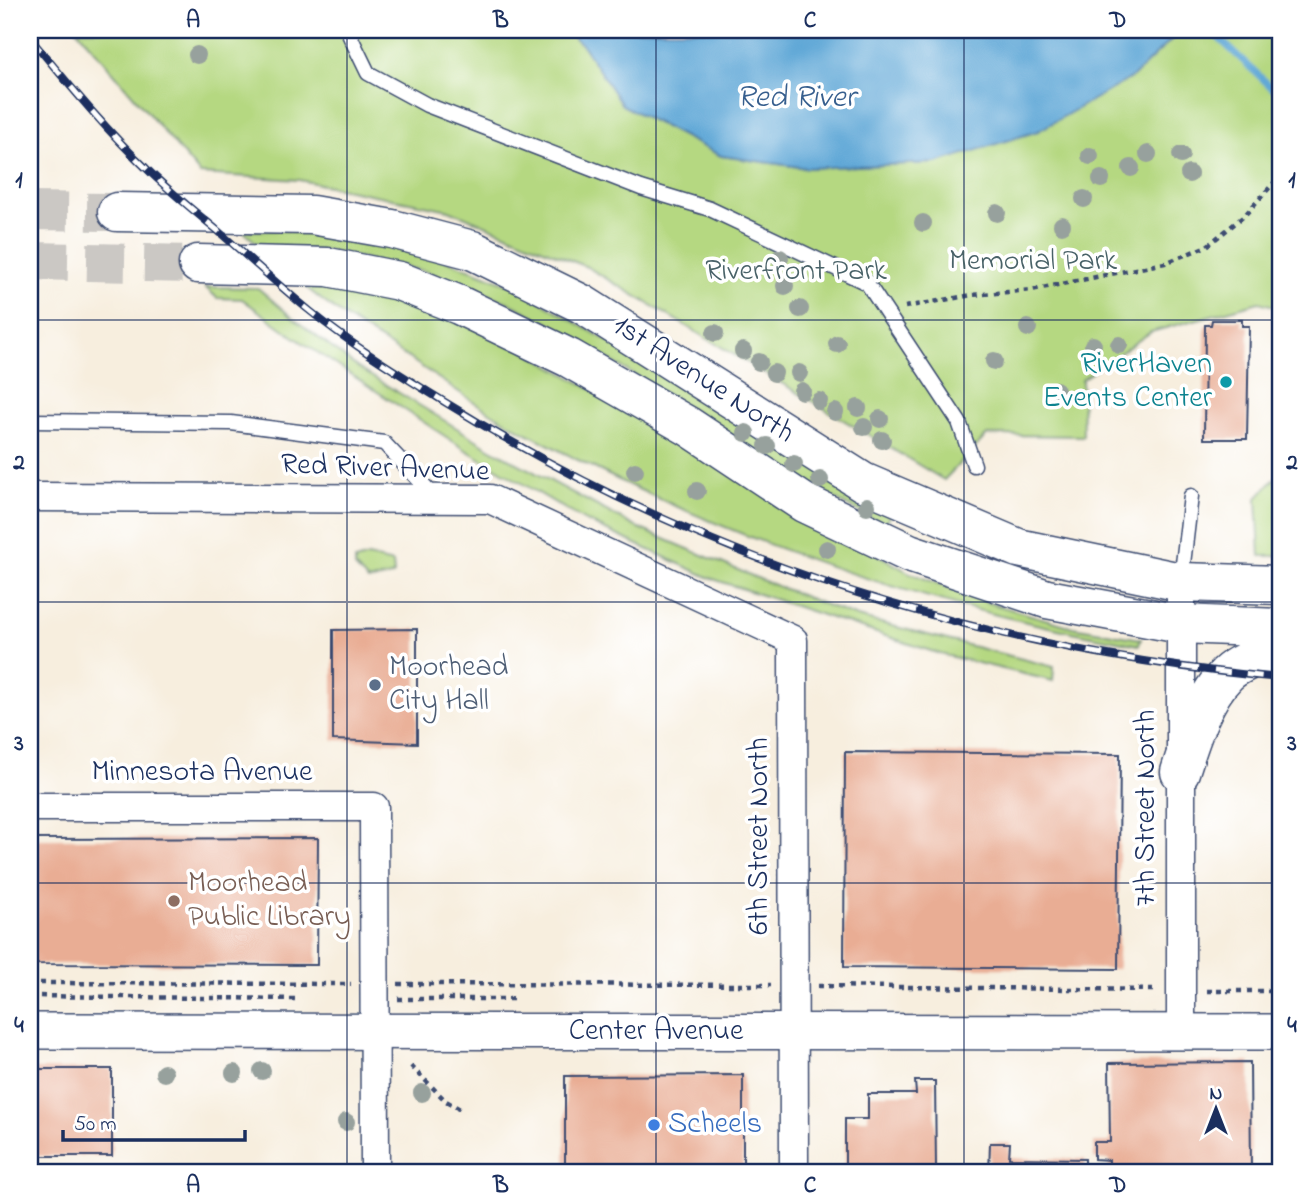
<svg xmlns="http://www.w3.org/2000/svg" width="1311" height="1203" font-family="'Indie Flower',sans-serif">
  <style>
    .green { fill: #b5d881; stroke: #688470; stroke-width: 2 }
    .water { fill: #61a8d7; stroke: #3e6c9a; stroke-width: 2 }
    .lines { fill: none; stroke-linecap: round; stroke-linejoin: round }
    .stream { stroke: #61a8d7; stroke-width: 7 }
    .building { fill: #e9ad94 }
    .secondary-tunnel { stroke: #cbc8c4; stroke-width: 38; stroke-dasharray: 38 19; stroke-linecap: butt }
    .service-casing { stroke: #3c4c71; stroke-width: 17 }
    .minor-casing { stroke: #3c4c71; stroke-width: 31 }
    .tertiary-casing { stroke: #3c4c71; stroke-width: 38 }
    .secondary-casing { stroke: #3c4c71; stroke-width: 41 }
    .path { stroke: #3c4c71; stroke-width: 4.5; stroke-dasharray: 5 5; stroke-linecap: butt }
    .service { stroke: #fff; stroke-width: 14 }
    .minor { stroke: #fff; stroke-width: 28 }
    .tertiary { stroke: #fff; stroke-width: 35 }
    .secondary { stroke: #fff; stroke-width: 38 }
    .rail-casing { stroke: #1b2f5e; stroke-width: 8 }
    .rail { stroke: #fff; stroke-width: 5; stroke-dasharray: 16; stroke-linecap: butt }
    .tree { fill: #97a19d }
    .grid { fill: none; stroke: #1b2f5e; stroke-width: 2; stroke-opacity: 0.55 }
    .culture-dot { fill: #0f9aa8; stroke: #fff; stroke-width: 2.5 }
    .service-dot { fill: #5c6f8a; stroke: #fff; stroke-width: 2.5 }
    .education-dot { fill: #8d6e63; stroke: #fff; stroke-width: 2.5 }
    .shop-dot { fill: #3f7fe0; stroke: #fff; stroke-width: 2.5 }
    .labels { text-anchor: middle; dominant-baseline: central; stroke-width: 7; stroke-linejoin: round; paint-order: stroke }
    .park-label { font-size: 30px; fill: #496268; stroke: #fff }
    .culture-label { font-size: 30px; fill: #0d838f; stroke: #fff; text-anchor: end }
    .street-label { font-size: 30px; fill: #1b2f5e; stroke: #fff }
    .service-label { font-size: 30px; fill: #4e5e75; stroke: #fff; text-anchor: start }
    .education-label { font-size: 30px; fill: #785e54; stroke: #fff; text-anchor: start }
    .shop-label { font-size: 30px; fill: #366cbe; stroke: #fff; text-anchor: start }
    .water-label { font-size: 32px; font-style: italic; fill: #375f8e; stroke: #fff }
    .neatline { fill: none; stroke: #1b2f5e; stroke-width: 2.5 }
    .grid-label { font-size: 23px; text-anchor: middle; font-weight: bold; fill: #1b2f5e }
  </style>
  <rect width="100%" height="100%" fill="#fff"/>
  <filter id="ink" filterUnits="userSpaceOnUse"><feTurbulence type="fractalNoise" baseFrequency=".0143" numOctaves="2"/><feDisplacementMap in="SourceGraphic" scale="14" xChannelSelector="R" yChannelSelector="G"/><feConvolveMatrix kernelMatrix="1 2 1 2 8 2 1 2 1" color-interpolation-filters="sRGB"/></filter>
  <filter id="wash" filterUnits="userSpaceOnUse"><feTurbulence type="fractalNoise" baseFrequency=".00686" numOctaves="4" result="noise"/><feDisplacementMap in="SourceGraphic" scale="28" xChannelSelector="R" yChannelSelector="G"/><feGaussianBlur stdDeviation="1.57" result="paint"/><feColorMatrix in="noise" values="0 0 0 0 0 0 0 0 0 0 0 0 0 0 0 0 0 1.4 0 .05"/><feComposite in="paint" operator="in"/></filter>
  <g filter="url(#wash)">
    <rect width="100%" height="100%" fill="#f7eede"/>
    <path class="green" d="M77,30H566L583,46L622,105L721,156L806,168L936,163L1133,77L1181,30H1281V308L1259,302L1151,332L1082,379L1083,436L987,435L944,480L587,267L449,210L299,180L200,174Z
      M283,230L356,239L446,260L516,287L893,510L885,525L842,503L553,325L507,302L470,287L424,271L328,251L284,247H261L243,231Z
      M299,281L380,293L480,325L910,573L989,603L1073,627L1141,639L1139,645C923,607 716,537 523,431C486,411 451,387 416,363C377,337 334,313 299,281Z
      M205,287L258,288L294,319L358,368L493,450L636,527L764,581L857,617L1054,667L1053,681L940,654L710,578L584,520L466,450L294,337L242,299L217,298Z
      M1281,472V556H1260L1257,498Z
      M368,557L393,563L394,574L391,576L368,581L355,567V561Z"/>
    <path class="water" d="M566,30H1181L1133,77L1038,131L936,163L806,168L721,156L622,105L583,46Z"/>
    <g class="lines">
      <path class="stream" d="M1210,30L1281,96"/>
    </g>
    <g id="blocks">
      <path class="building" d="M1212,320H1242V326H1249L1247,439H1204L1205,325H1211Z
        M417,629V743L333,740V630Z
        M845,752L1120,754L1118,969L844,967Z
        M318,838L317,965L30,964V839Z
        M1250,1062L1251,1173H1109V1160L1094,1159V1142H1110L1109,1063Z
        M30,1069H112V1156H30Z
        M743,1075V1173H565V1076Z
        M915,1081H935L936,1169H925V1173H894V1169H845V1119H868V1094H916Z
        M990,1143H1010L1009,1158L1085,1159V1173H989Z"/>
    </g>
  </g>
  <g filter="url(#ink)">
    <use href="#blocks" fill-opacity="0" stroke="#3c4c71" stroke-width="2"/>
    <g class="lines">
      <path class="secondary-tunnel" d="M30,211L117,212
        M30,261L198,264"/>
      <g class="service-casing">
        <path id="service" d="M350,36L368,73L427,105L641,188L710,209L867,283L959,422L974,465
          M30,421L231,423L384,443L436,498
          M1181,581L1191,496"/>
      </g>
      <g class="minor-casing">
        <path id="minor" d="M30,497L490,499L793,640L794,1173
          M30,807H374L375,1173
          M1181,1033V582"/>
      </g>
      <g class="tertiary-casing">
        <path id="tertiary" d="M30,1031L1281,1032"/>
      </g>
      <g class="secondary-casing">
        <path id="secondary" d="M117,212L312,215L392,229L472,250L582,304L863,482L1018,548L1181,582L1281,585
          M198,264L328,267L399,281L459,305L569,358L688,426L804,503L909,553L1047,599L1181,624L1281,628
          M1180,772C1190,741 1203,698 1227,674C1240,661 1265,655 1281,648"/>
      </g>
      <path class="path" d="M905,307L972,295L1032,290L1165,263L1207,246L1244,216L1281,175
        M30,983L351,984
        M398,984L771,985
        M818,986L1156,990
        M1207,991H1281
        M30,996L298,999
        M398,999H515
        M411,1066L446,1101L462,1110"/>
      <use href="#service" class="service"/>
      <use href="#minor" class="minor"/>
      <use href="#tertiary" class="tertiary"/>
      <use href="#secondary" class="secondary"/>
      <g class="rail-casing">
        <path id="rail" d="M30,38C67,82 104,128 146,168C168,190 193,210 217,230C248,257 278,285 310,311C353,346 401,375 448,404C703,562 984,651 1281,678"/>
      </g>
      <use href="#rail" class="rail"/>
    </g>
    <g class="tree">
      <circle cx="197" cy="55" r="9"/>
      <circle cx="1148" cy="154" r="9"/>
      <circle cx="1181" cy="155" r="9"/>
      <circle cx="1090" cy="156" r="9"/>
      <circle cx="1131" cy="168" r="9"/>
      <circle cx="1189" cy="174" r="9"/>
      <circle cx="1101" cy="179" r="9"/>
      <circle cx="1084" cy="199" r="9"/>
      <circle cx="997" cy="213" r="9"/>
      <circle cx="923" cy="223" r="9"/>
      <circle cx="1062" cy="225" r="9"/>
      <circle cx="780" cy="258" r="9"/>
      <circle cx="785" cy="286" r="9"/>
      <circle cx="800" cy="309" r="9"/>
      <circle cx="1028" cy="328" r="9"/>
      <circle cx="715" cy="333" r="9"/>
      <circle cx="837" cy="344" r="9"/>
      <circle cx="1093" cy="345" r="9"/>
      <circle cx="1119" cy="345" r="9"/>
      <circle cx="743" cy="351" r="9"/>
      <circle cx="994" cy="361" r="9"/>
      <circle cx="759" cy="362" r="9"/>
      <circle cx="774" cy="373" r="9"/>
      <circle cx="799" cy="373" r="9"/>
      <circle cx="1056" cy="390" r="9"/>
      <circle cx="802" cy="391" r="9"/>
      <circle cx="819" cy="401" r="9"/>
      <circle cx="858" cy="408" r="9"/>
      <circle cx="835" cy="412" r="9"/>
      <circle cx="880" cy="419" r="9"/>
      <circle cx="864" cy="427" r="9"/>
      <circle cx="746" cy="433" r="9"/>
      <circle cx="882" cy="440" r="9"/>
      <circle cx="767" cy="446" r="9"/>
      <circle cx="794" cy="464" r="9"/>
      <circle cx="635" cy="471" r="9"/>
      <circle cx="820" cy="480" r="9"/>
      <circle cx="697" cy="491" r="9"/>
      <circle cx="867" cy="506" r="9"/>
      <circle cx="827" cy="549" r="9"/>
      <circle cx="262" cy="1071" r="9"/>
      <circle cx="164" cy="1073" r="9"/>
      <circle cx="234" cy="1073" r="9"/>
      <circle cx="422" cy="1093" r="9"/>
      <circle cx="346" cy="1122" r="9"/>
    </g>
  </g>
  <path class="grid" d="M347,30V1173M656,30V1173M964,30V1173M30,320H1281M30,602H1281M30,883H1281"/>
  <circle class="culture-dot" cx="1226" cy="382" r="7"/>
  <circle class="service-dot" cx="375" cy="685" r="7"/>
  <circle class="education-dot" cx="174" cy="901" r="7"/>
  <circle class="shop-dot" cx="654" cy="1125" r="7"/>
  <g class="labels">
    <g class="park-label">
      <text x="1033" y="262">Memorial Park</text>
      <text x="796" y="272">Riverfront Park</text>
    </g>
    <g class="culture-label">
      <text x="1212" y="365">RiverHaven<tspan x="1212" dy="34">Events Center</tspan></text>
    </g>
    <g class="street-label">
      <text transform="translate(703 380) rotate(33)">1st Avenue North</text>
      <text transform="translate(385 469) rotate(2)">Red River Avenue</text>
      <text x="202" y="773">Minnesota Avenue</text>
      <text transform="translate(1147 808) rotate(-90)">7th Street North</text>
      <text transform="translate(760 836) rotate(-90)">6th Street North</text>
      <text x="656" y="1032">Center Avenue</text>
    </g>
    <g class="service-label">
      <text x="389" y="668">Moorhead<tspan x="389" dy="34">City Hall</tspan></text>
    </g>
    <g class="education-label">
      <text x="188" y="884">Moorhead<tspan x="188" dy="34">Public Library</tspan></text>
    </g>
    <g class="shop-label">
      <text x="668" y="1125">Scheels</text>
    </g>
    <g class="water-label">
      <text x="796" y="98">Red River</text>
    </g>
  </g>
  <rect width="1311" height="1203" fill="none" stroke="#fff" stroke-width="77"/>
  <g transform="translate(1216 1109)" stroke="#ffffff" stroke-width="5" paint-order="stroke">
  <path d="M0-5L12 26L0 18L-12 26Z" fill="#1b2f5e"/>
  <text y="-10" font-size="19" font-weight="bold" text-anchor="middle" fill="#1b2f5e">N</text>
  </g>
  <path d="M63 1130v10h182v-10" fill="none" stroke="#1b2f5e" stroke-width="3.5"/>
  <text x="74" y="1130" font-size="21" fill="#1b2f5e" stroke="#ffffff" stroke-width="5" paint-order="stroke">50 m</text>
  <rect x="38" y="38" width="1234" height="1126" class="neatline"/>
  <g class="grid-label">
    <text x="193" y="27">A</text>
    <text x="501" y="27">B</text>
    <text x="810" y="27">C</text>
    <text x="1118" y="27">D</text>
    <text x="19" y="187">1</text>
    <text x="1292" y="187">1</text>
    <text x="19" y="469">2</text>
    <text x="1292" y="469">2</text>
    <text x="19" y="750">3</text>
    <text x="1292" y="750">3</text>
    <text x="19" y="1032">4</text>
    <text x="1292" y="1032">4</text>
    <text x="193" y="1192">A</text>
    <text x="501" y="1192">B</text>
    <text x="810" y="1192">C</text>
    <text x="1118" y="1192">D</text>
  </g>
</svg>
